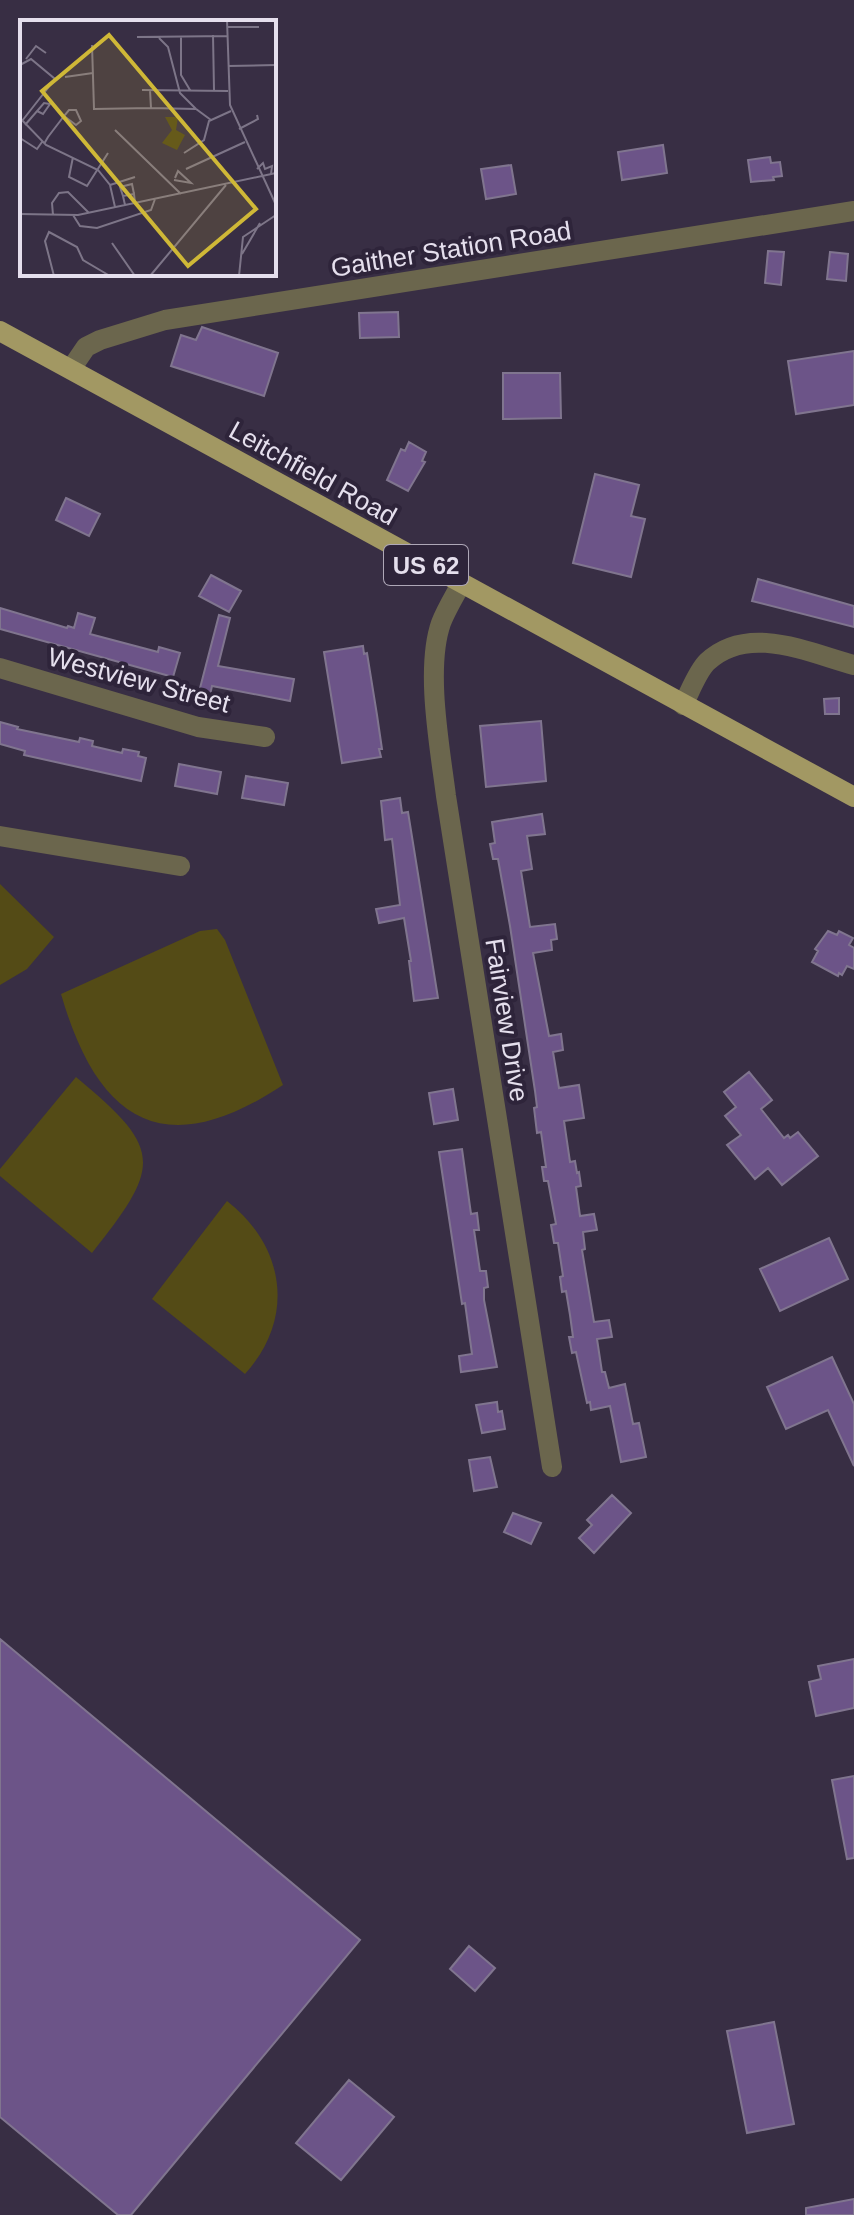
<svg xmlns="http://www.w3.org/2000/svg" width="854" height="2215" font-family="Helvetica,sans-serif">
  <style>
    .green { fill: #544b16 }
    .building { fill: #6c5488; stroke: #80758f; stroke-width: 2 }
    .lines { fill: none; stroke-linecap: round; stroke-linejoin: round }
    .minor { stroke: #6b664d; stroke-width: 20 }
    .major { stroke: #a29863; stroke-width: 20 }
    .labels { text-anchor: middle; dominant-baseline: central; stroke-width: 8; stroke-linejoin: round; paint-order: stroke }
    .shield { fill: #2e243a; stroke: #aea7b7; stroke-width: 2 }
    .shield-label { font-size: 24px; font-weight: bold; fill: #e5dfed }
    .street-label { font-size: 26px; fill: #e5dfed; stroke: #2e243a }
    .inset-road { fill: none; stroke: #7d7588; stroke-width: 2 }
    .view { fill: #cfb837; fill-opacity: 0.15; stroke: #cfb837; stroke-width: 4 }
    .inset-edge { fill: none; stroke: #e5dfed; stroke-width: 4 }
  </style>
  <rect width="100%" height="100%" fill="#382e44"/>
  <path class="green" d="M0,884L54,937L27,969L0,985Z
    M217,929L225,940L283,1085C164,1164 98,1122 61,994L200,931Z
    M76,1077C163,1149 162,1165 92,1253L0,1176V1169Z
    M227,1201C285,1246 296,1318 245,1374L152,1299Z"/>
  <path class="building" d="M663,145L667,173L622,180L618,152Z
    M770,157L771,163L780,162L782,176L773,177L774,180L751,182L748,160Z
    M511,165L516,194L486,199L481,169Z
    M768,251L784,252L781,285L765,283Z
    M830,252L848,254L846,281L827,279Z
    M398,312L399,337L360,338L359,313Z
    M202,327L278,353L264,396L171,366L181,335L196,340Z
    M854,351V405L796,414L788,361Z
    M503,373H560L561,418L503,419Z
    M409,442L426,452L422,461L425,462L408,491L387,480L401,449L405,451Z
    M595,474L639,485L631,516L645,519L631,577L573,563Z
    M66,498L100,514L89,536L56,520Z
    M211,575L241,591L229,612L199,596Z
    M758,579L854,606V627L752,601Z
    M0,608L67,628L68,626L74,628L78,613L95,618L90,634L158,652L159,647L180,653L173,677L0,629Z
    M219,615L230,618L218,666L294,679L290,701L212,686L210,695L199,692Z
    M363,646L364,654L367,653L377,715L382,749H379L381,757L342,763L324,652Z
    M839,698V714H825L824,699Z
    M541,721L546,781L486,787L480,726Z
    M0,722L18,727L17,729L79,742L80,738L93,741L92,746L122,753L123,749L139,752L138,756L146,758L141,781L24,755L25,751L0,744Z
    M179,764L221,772L217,794L175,786Z
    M246,776L288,783L284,805L242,798Z
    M400,798L402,813L408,812L438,998L414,1001L409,961H411L404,918L379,923L376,909L400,905L392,839L385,840L381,801Z
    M542,814L545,834L527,836L532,869L521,871L530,927L555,924L557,939L551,940L552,950L533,953L549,1036L561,1034L563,1050L553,1052L559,1088L579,1085L584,1118L564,1121L570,1162L575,1161L577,1173L579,1172L581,1186L576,1187L580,1216L594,1214L597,1230L583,1232L585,1249L582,1250L594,1322L609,1320L612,1337L597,1339L602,1372H605L609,1388L625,1384L633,1424L639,1423L646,1457L621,1462L610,1406L591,1410L590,1402L587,1403L576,1352L572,1353L569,1337H573L570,1315L566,1291L562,1292L560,1277L563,1276L558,1243H554L551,1225L556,1224L548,1181H544L542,1167H546L541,1132L537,1133L534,1108L537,1107L535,1091L510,926L498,859H493L490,844L495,843L492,822Z
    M828,931L837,935L839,931L853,938L849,945L854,948V969L847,966L842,975L839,973L838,976L812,962L818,951L815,949Z
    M749,1072L772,1100L761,1109L784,1138L788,1135L790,1138L798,1132L818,1156L782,1185L768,1168L755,1179L727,1145L741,1135L725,1116L736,1107L724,1092Z
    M453,1089L458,1120L434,1124L429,1093Z
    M462,1149L471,1214L477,1213L479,1230H474L480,1271H486L488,1287L484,1288V1300L497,1367L461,1372L459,1356L472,1354L465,1303L462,1304L439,1152Z
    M829,1238L848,1279L780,1311L760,1269Z
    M832,1357L854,1404V1466L828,1410L786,1429L767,1387Z
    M497,1402L498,1412L502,1411L505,1429L482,1433L476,1405Z
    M490,1457L497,1487L474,1491L469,1460Z
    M612,1495L631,1513L594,1553L579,1538L592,1525L587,1520Z
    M513,1513L541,1523L531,1544L504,1532Z
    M0,1639L360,1940L131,2215H118L0,2117Z
    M854,1659V1708L816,1716L809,1682L821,1679L818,1666Z
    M854,1776V1858L847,1859L832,1780Z
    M469,1946L495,1968L475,1991L450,1969Z
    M774,2022L794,2124L747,2133L727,2031Z
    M349,2080L394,2117L341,2180L296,2143Z
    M854,2199V2215H806V2208Z"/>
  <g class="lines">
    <path class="minor" d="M71,369L86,347L100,340L165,320L854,211
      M461,584C454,597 446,610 441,623C425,669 440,748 446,796L552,1467
      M0,668L198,727L265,737
      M683,705C690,692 697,672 707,662C748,623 809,653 854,665
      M0,836L180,866"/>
    <path class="major" d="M0,331L854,797"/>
  </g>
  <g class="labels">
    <rect class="shield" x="384" y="545" width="84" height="40" rx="6"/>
    <g class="shield-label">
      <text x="426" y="565">US 62</text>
    </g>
    <g class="street-label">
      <text transform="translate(451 249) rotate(-9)">Gaither Station Road</text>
      <text transform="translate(313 473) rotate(29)">Leitchfield Road</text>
      <text transform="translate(139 680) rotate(15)">Westview Street</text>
      <text transform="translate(507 1020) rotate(81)">Fairview Drive</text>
    </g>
  </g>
  <g transform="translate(20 20)">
    <rect width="256" height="256" fill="#382e44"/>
    <path d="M145,97H158L156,110L165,115L157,130L142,123L152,110Z" fill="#544b16"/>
    <path class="inset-road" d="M207,0L210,85L256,185M207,7H239M193,15L194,70M161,16V55L170,70M117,17L208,16M139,18L148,27L160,73L176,89M72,25L74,89L131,88M6,39L16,26L26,33M0,45L11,39L35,59L2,101M208,46L256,45M45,57L73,53M122,70L208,71M130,70L131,88L176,89L191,100M0,98L26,125L78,150L90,165L95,187M5,105L24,83L30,84L23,94L17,91M219,109L238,99L237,95M95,110L161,174M0,118L17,129L22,122M24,124L28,117L44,96L49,90H56L61,101L56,105L44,96M164,133L184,120L189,101L211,91M53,137L49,157L67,166L88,133M166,149L225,122M237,149L243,143L245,149L252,146L251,154M154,160L171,163L158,151L155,158M90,165L115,157M103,176L100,167L112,164L114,174M105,185L103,176L114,174L115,183M0,194L58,195L256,153M33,195L32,183L39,173L48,172L69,193M53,195L60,206L77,208L131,190L135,179M92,223L115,256M222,234L240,203M34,256L25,221L29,212L57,227L63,240L90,256M130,256L206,165M219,256L223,217L256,195"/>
    <path class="view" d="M89,15L236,189L168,246L22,71Z"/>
    <rect width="256" height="256" class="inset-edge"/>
  </g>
</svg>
